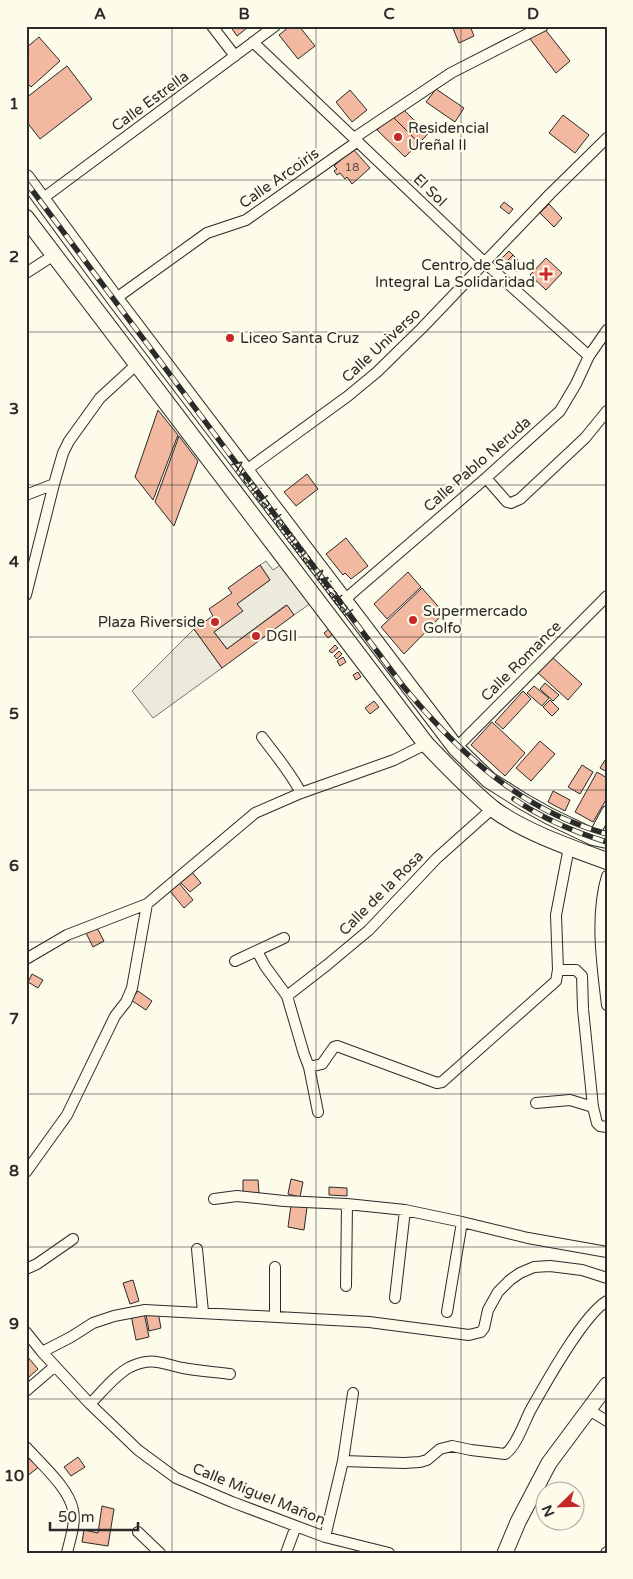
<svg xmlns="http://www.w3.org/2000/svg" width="633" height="1579" font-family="'Varela Round',sans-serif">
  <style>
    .parking { fill: #eceadb; stroke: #74746e }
    .building { fill: #f2b8a0; stroke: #2b2b2b }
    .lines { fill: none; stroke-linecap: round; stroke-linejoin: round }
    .street-casing { stroke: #2b2b2b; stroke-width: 12 }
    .secondary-casing { stroke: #2b2b2b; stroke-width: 17 }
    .primary-casing { stroke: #2b2b2b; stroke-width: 18 }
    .street { stroke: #fdfbea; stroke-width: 10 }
    .secondary { stroke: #fdfbea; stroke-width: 15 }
    .primary { stroke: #fdfbea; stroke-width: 16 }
    .rail-casing { stroke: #2b2b2b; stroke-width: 5.5 }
    .rail { stroke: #fdfbea; stroke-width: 4; stroke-dasharray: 11; stroke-linecap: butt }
    .grid { fill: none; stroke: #2b2b2b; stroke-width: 1; stroke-opacity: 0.55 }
    .poi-dot { fill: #c62828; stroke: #fdfbea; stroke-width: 2 }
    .labels { text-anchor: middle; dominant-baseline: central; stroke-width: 4; stroke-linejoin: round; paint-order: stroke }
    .number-label { font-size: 12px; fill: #5d4e48 }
    .street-label { font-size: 15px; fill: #2b2b2b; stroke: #fdfbea }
    .poi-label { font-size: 15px; fill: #2b2b2b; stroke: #fdfbea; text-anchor: start }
    .neatline { fill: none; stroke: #2b2b2b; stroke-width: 2 }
    .grid-label { font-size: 16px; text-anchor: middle; font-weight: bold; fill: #2b2b2b }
  </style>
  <rect width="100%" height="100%" fill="#fdfbea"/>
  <path class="parking" d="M266,561L273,570L282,564L311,603L294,615L286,605L227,649L214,632L242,611L237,604L270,580L260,565Z
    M194,629L222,668L153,718L132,691Z"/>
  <path class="building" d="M230,26H246L247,28L237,36Z
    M290,26H299L315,46L298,59L279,35Z
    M452,26H470L474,36L459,43Z
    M544,28L570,61L556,73L530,39Z
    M39,37L60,61L31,87L26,82V55L29,53L26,48Z
    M67,66L92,99L40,139L26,121V98Z
    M436,89L464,108L455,122L426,102Z
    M350,90L367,110L352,122L336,102Z
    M401,107L428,134L419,143L392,116Z
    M563,115L589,135L575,153L549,133Z
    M392,116L419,143L405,157L377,130Z
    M353,149L370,168L352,184L347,177L345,179L340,173L337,175L334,171L337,169L334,166Z
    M504,202L513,209L509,214L500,207Z
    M549,204L562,218L554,227L540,213Z
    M509,251L513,255L506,262L502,258Z
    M513,255L518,260L511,267L506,262Z
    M546,258L562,273L546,290L530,275Z
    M518,260L523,265L515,272L511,267Z
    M158,410L178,435L153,500L135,477Z
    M179,436L198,461L174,526L155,502Z
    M307,474L318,489L296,506L284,492Z
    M346,538L368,566L351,579L345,573L343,575L326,554Z
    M260,565L270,580L237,604L243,611L214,632L227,649L287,605L294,615L222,668L194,629L213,616L209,609L232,593L228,588Z
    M408,572L421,587L387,619L374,604Z
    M422,588L444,613L404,654L381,627Z
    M329,629L333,634L328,638L324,633Z
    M335,645L338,648L332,653L329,651Z
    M339,651L342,654L337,659L334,656Z
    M343,657L346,662L340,666L337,661Z
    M552,657L582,684L568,700L538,673Z
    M358,672L361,677L356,680L353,675Z
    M545,683L559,695L553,701L540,689Z
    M534,686L549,698L542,706L527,693Z
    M523,691L531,699L503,729L495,722Z
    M550,700L559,709L552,716L543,707Z
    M374,701L379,707L370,714L365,708Z
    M492,722L525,753L505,776L471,745Z
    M540,741L555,754L531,781L516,768Z
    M607,757V772L600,768Z
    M582,765L593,772L580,794L568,787Z
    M597,772L607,778V798L593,822L575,812Z
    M553,791L570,800L565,811L548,802Z
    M191,871L201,883L190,892L179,881Z
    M179,883L193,900L184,908L170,891Z
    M96,926L104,941L93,947L85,931Z
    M32,974L43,980L38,988L28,982Z
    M138,991L152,1001L146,1010L131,1000Z
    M291,1179L303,1182L300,1197L288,1194Z
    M243,1180H258L259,1193L243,1194Z
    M329,1187L347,1188V1196L329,1195Z
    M291,1205L307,1207L304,1230L288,1227Z
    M133,1280L139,1301L130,1304L123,1283Z
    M158,1312L161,1328L149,1331L146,1315Z
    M144,1313L149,1337L136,1340L131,1315Z
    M26,1355L38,1369L29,1377L26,1374Z
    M31,1455L40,1466L26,1477V1459Z
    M78,1457L85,1467L71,1476L64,1467Z
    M102,1506L114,1509L108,1546L82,1542L84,1530L98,1533Z"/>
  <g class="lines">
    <g class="street-casing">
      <path id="street" d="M212,26L235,56
        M253,42L484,262L589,356
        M354,138L451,73L543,26
        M42,199L275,26
        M26,273L54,255
        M115,299L207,233L246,220L358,141
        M245,471L348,396L377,372L422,328L550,194L607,138
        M486,478L507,502L511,503L520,499L585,438L607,411
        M26,495L54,484
        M26,595L54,484L63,453L69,441L100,398L137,364
        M343,601L486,478L560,411L576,384L589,356L607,330
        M262,737C276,756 291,773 301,793
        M456,748L607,596
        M593,837L607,811
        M607,876C595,916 602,964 607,1005
        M257,951L265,966L287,996L304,1054L309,1067L318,1112
        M26,959L67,935L147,904L255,813L301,793L394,760L426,744
        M235,961L284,938
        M558,970H576L582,976L583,1009L593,1107L597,1123L600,1126L607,1127
        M287,996L327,965L369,930L437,858L493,808
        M309,1067L322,1064L334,1047L337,1046L437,1083L442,1082L556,981L558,970L556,915L569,847
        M536,1103L570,1100L593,1107
        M26,1172L67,1115L115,1016L126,1002L132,988L147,904
        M214,1199L237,1196L284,1201L347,1204L405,1210L462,1222L528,1238L607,1252
        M197,1249L203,1312
        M26,1269L37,1264L73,1239
        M346,1286L347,1204
        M395,1298L405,1210
        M447,1312L462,1222
        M275,1316V1267
        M26,1332L42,1352L90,1404L138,1450L176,1478L232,1502L325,1537L389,1553
        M42,1352L71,1337L93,1323L114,1316L145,1310L369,1322L469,1335L481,1332L484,1328L488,1310L498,1292L510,1280L520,1273L534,1267L550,1266L582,1270L607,1278
        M26,1391L55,1366
        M90,1404C102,1392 115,1375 130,1367C153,1356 162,1364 183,1368C199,1371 215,1372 230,1374
        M589,1410L607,1421
        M26,1447C41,1464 69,1488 73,1510C76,1524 70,1539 67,1553
        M343,1461L404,1463L420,1462L427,1460L440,1449L452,1446L471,1450L505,1454C516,1447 524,1423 530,1411C544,1386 583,1315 607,1301
        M138,1532L160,1553
        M325,1537L343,1461L353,1393
        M286,1553L296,1526
        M606,1553L607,1552"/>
    </g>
    <g class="secondary-casing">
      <path id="secondary" d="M505,1553L518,1522L549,1463L607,1385"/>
    </g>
    <g class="primary-casing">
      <path id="primary" d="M26,178L115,299L456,748L489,780L524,802L549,816L593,837L607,840
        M26,218L426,744C447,766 469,789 492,808C522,831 571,848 607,861"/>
    </g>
    <use href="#street" class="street"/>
    <use href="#secondary" class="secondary"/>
    <use href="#primary" class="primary"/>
    <g class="rail-casing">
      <g id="rail">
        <path id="s1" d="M26,182L403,686C459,753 520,810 607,834"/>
        <path d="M514,799C542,818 574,832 607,842"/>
      </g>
    </g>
    <use href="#rail" class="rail"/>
  </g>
  <path class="grid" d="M172,26V1553M316,26V1553M461,26V1553M26,180H607M26,332H607M26,485H607M26,637H607M26,790H607M26,942H607M26,1094H607M26,1247H607M26,1399H607"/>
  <g class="poi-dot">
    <circle cx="398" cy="137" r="5"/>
    <path d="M543.5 266.5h5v5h5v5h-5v5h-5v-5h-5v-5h5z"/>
    <circle cx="230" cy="338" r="5"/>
    <circle cx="413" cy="620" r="5"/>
    <circle cx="215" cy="622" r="5"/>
    <circle cx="256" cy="636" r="5"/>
  </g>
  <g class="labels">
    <g class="number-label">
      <text x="352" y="167">18</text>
    </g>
    <g class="street-label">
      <text transform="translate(150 101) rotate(-36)">Calle Estrella</text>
      <text transform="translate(279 178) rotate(-35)">Calle Arcoiris</text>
      <text transform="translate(430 190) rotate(44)">El Sol</text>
      <text transform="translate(381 345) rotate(-43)">Calle Universo</text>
      <text transform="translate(477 464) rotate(-41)">Calle Pablo Neruda</text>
      <text stroke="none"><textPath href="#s1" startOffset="444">Avenida Hermanas Mirabal</textPath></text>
      <text transform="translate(521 661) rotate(-45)">Calle Romance</text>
      <text transform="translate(381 893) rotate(-45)">Calle de la Rosa</text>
      <text transform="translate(259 1494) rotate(22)">Calle Miguel Mañon</text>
    </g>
    <g class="poi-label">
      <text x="408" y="128">Residencial<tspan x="408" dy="17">Ureñal II</tspan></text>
      <text x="535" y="265" text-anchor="end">Centro de Salud<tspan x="535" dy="17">Integral La Solidaridad</tspan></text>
      <text x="240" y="338">Liceo Santa Cruz</text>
      <text x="423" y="611">Supermercado<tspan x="423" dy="17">Golfo</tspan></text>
      <text x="205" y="622" text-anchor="end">Plaza Riverside</text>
      <text x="266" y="636">DGII</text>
    </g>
  </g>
  <rect width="633" height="1579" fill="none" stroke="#fdfbea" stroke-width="55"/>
  <g transform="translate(560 1506) rotate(247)"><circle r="24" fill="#fdfbea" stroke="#a9a89e"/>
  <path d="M0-4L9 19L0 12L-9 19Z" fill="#c62828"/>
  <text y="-8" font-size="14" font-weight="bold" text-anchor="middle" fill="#2b2b2b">N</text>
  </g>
  <path d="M50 1522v8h88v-8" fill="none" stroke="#2b2b2b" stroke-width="2.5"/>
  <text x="58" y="1522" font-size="15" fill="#2b2b2b" stroke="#fdfbea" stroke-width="4" paint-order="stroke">50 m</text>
  <rect x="28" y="28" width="578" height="1524" class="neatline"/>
  <g class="grid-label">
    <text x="100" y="19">A</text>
    <text x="244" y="19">B</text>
    <text x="389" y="19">C</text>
    <text x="533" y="19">D</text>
    <text x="14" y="109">1</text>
    <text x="14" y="262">2</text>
    <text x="14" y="414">3</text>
    <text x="14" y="567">4</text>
    <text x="14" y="719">5</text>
    <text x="14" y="871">6</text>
    <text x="14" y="1024">7</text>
    <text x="14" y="1176">8</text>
    <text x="14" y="1329">9</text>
    <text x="14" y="1481">10</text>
  </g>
</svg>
